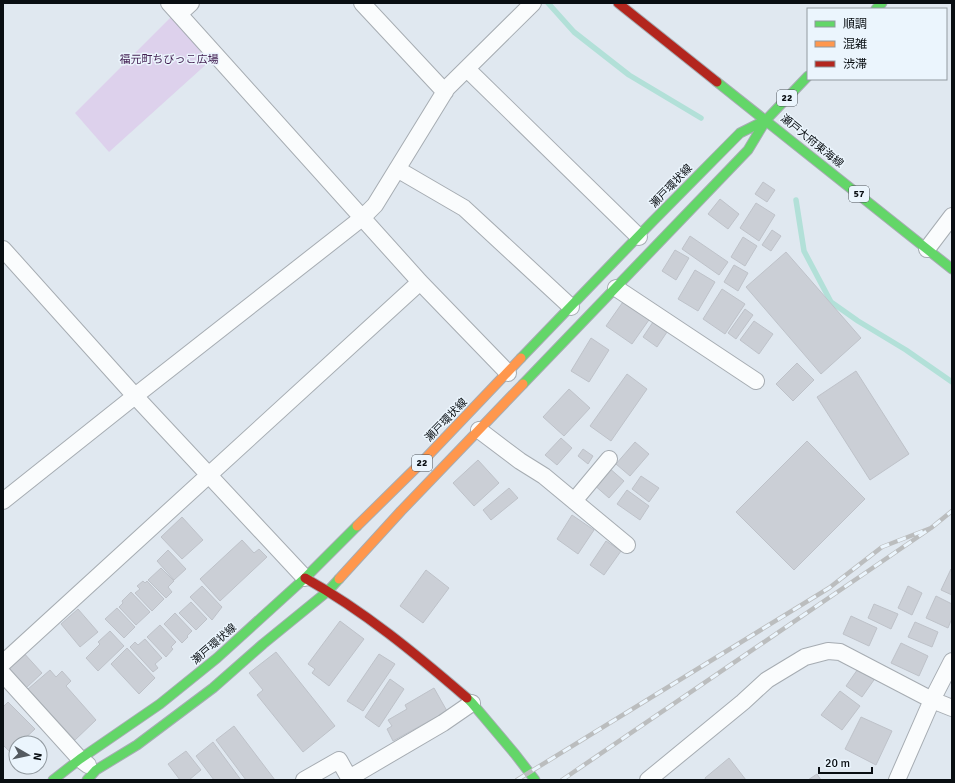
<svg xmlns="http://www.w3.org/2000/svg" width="955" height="783" font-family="Signika,'Noto Sans JP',sans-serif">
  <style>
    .green { fill: #ddd1ec }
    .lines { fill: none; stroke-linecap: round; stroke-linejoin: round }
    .stream { stroke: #b2e0d8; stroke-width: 5.5 }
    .building { fill: #cbcfd6; stroke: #bec2c9 }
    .street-casing { stroke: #a6acb2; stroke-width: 18 }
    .fast-casing { stroke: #a6acb2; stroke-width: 11 }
    .slow-casing { stroke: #a6acb2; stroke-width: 11 }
    .jam-casing { stroke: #a6acb2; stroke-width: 11 }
    .street { stroke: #fafcfd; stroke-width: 16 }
    .fast { stroke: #63d668; stroke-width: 9 }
    .slow { stroke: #ff974d; stroke-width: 9 }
    .jam { stroke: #b3261e; stroke-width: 9 }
    .rail-casing { stroke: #bbbdbe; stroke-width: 4.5 }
    .rail { stroke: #ebf5fd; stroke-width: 3; stroke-dasharray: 9; stroke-linecap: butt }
    .labels { text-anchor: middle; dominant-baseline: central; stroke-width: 3; stroke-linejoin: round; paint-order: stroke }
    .shield { fill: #ebf5fd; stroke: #4d5358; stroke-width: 1 }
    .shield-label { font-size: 10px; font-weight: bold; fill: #090e12 }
    .park-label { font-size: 11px; fill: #411d50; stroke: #ebf5fd }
    .street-label { font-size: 11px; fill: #090e12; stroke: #ebf5fd }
  </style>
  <rect width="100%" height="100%" fill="#e0e8f0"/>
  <path class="green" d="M172,16L211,60L109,152L75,113Z"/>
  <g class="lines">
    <path class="stream" d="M548,3L574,32L629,75L701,118
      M796,200L804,251L831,302L858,321L906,350L952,382"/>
  </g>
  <path class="building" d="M763,182L775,190L767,202L755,194Z
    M720,199L739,214L728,229L708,214Z
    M756,203L775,215L759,241L740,228Z
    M772,230L781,236L771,251L762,245Z
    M690,236L728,262L719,275L682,249Z
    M743,237L757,246L745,266L731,257Z
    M675,250L689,258L676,280L662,271Z
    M786,252L861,338L821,374L746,287Z
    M734,265L748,273L738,291L724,282Z
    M695,270L715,282L698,311L678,299Z
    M722,289L745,304L725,334L703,319Z
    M625,299L651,317L632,344L606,326Z
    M745,309L753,315L736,339L728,333Z
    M754,321L773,334L759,354L740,340Z
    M653,322L667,332L657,347L643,337Z
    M591,338L609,350L589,382L571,371Z
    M797,363L814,380L793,401L776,384Z
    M856,371L909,454L870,480L817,397Z
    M627,374L647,389L611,441L590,426Z
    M569,389L590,408L564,436L543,417Z
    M561,438L572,448L557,465L545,455Z
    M807,441L865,499L794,570L736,512Z
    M635,442L649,454L630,476L616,464Z
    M583,449L593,456L588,464L578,456Z
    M478,460L499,483L474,506L453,483Z
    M608,467L624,481L609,498L593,484Z
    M641,476L659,488L649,502L632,489Z
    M509,488L518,498L491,520L483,510Z
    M627,490L649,506L640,520L617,504Z
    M572,515L594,530L578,554L557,539Z
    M182,517L203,540L182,559L161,537Z
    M242,540L254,553L259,549L267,557L220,601L200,579Z
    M606,541L621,551L604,575L590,565Z
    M168,550L186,569L174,580L157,561Z
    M161,568L174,581L168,587L172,592L166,598L148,580Z
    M951,569L952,570V595L941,590Z
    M426,570L449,588L423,623L400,606Z
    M143,581L145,583L147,581L164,599L152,611L135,593L140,589L137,586Z
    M202,586L222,607L212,620L190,597Z
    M908,586L922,593L912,615L898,608Z
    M131,592L150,612L136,625L119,607L123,603L122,601Z
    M936,596L952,604V618L948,628L926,618Z
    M191,602L207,619L196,630L179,613Z
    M874,604L898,614L891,629L868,618Z
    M117,608L135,627L124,638L105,619Z
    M78,609L98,632L80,647L61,624Z
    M175,613L192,631L187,636L188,637L182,643L164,624Z
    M851,616L877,628L869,646L843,634Z
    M340,621L364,639L329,686L312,673L315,669L308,664Z
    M915,622L938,632L932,647L908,637Z
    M160,625L176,642L171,647L173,649L166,657L147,637Z
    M110,631L124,646L98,671L86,658L100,644L98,642Z
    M145,639L162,658L155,664L158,668L153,672L130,647L135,642L138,645Z
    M901,643L928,656L919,676L891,663Z
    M127,648L155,678L139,694L111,664Z
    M22,651L42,673L25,689L7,669Z
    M276,652L335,726L303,752L257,695L263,690L249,673Z
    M379,654L395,664L363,711L347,701Z
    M860,666L876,677L862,697L846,686Z
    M50,670L56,677L62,671L71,681L66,686L96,720L75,740L28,689Z
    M390,679L404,689L379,727L365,717Z
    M434,688L447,711L393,741L387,729L392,726L388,720L407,709L405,705Z
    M840,691L860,706L842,730L821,715Z
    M8,702L35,729L20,743H16V747L10,752L3,745V707Z
    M861,717L892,731L876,765L845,749Z
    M234,726L275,780H246L216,740Z
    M213,742L241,780H214L196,756Z
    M186,751L201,770L189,780H180L168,764Z
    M729,758L746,780H706L705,778Z
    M817,774L821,780H808Z"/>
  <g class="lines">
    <g class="street-casing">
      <path id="street" d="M169,3L420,282L508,373
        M362,3L445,92
        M179,14L191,3
        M467,69L639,237
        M397,169L464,208L571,307
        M3,249L135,396L305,578
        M927,249L952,216
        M616,288L756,381
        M479,430L520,461L544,476L627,545
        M3,501L135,396L362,218L375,205L447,88L533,3
        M574,501L609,459
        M3,663L420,282
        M3,674L80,759L88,765
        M304,780L339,760L348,776L356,774L443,723L472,703
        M648,780L743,702L767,680L805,657L828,651L840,652L932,700L952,708
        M897,780L932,700L952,661"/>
    </g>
    <g class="fast-casing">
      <path id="fast" d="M876,9L882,3
        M717,82L952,269
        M521,358L652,222L740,133L766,120L808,76
        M523,384L748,150L766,120
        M467,698L472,703L515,754L535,780
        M53,780L80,759L160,704L217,658L305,578L357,526
        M87,780L96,770L137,745L213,688L263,644L328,591L339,579"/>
    </g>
    <g class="slow-casing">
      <path id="slow" d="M357,526L421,463L521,358
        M339,579L401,511L523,384"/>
    </g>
    <g class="jam-casing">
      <path id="jam" d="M618,3L717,82
        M305,578C364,611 416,654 467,698"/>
    </g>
    <use href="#street" class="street"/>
    <use href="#fast" class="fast"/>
    <use href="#slow" class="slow"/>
    <use href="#jam" class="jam"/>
    <g class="rail-casing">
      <path id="rail" d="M517,780L829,588L882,547L931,528
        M562,780L931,528L952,511"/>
    </g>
    <use href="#rail" class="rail"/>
  </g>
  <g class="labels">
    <g class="shield">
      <rect x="777" y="90" width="20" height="16" rx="3"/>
      <rect x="849" y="186" width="20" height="16" rx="3"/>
      <rect x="412" y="455" width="20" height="16" rx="3"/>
    </g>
    <g class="shield-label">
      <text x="787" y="98">22</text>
      <text x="859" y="194">57</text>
      <text x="422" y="463">22</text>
    </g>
    <g class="park-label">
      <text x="169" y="59">福元町ちびっこ広場</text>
    </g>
    <g class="street-label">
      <text transform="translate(812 141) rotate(39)">瀬戸大府東海線</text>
      <text transform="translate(671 186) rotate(-46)">瀬戸環状線</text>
      <text transform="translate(446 420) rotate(-46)">瀬戸環状線</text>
      <text transform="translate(214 644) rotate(-41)">瀬戸環状線</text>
    </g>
  </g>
  <rect width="955" height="783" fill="none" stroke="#090e12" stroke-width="8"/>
  <rect x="807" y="8" width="140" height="72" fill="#ebf5fd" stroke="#91999f"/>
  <rect x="815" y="21" width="20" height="6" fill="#63d668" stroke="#91999f"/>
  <text x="843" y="28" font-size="12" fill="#090e12">順調</text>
  <rect x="815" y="41" width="20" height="6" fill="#ff974d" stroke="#91999f"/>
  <text x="843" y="48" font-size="12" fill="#090e12">混雑</text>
  <rect x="815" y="61" width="20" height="6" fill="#b3261e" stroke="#91999f"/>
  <text x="843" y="68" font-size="12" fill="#090e12">渋滞</text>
  <g transform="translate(28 755) rotate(99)"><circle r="19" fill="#ebf5fd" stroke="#91999f"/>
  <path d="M0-3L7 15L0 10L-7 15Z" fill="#545a60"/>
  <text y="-6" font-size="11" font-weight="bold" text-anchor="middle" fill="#090e12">N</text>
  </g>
  <path d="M819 767v6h53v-6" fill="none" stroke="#090e12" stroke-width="2"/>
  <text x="825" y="767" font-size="12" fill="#090e12" stroke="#ebf5fd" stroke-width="3" paint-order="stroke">20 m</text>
</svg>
